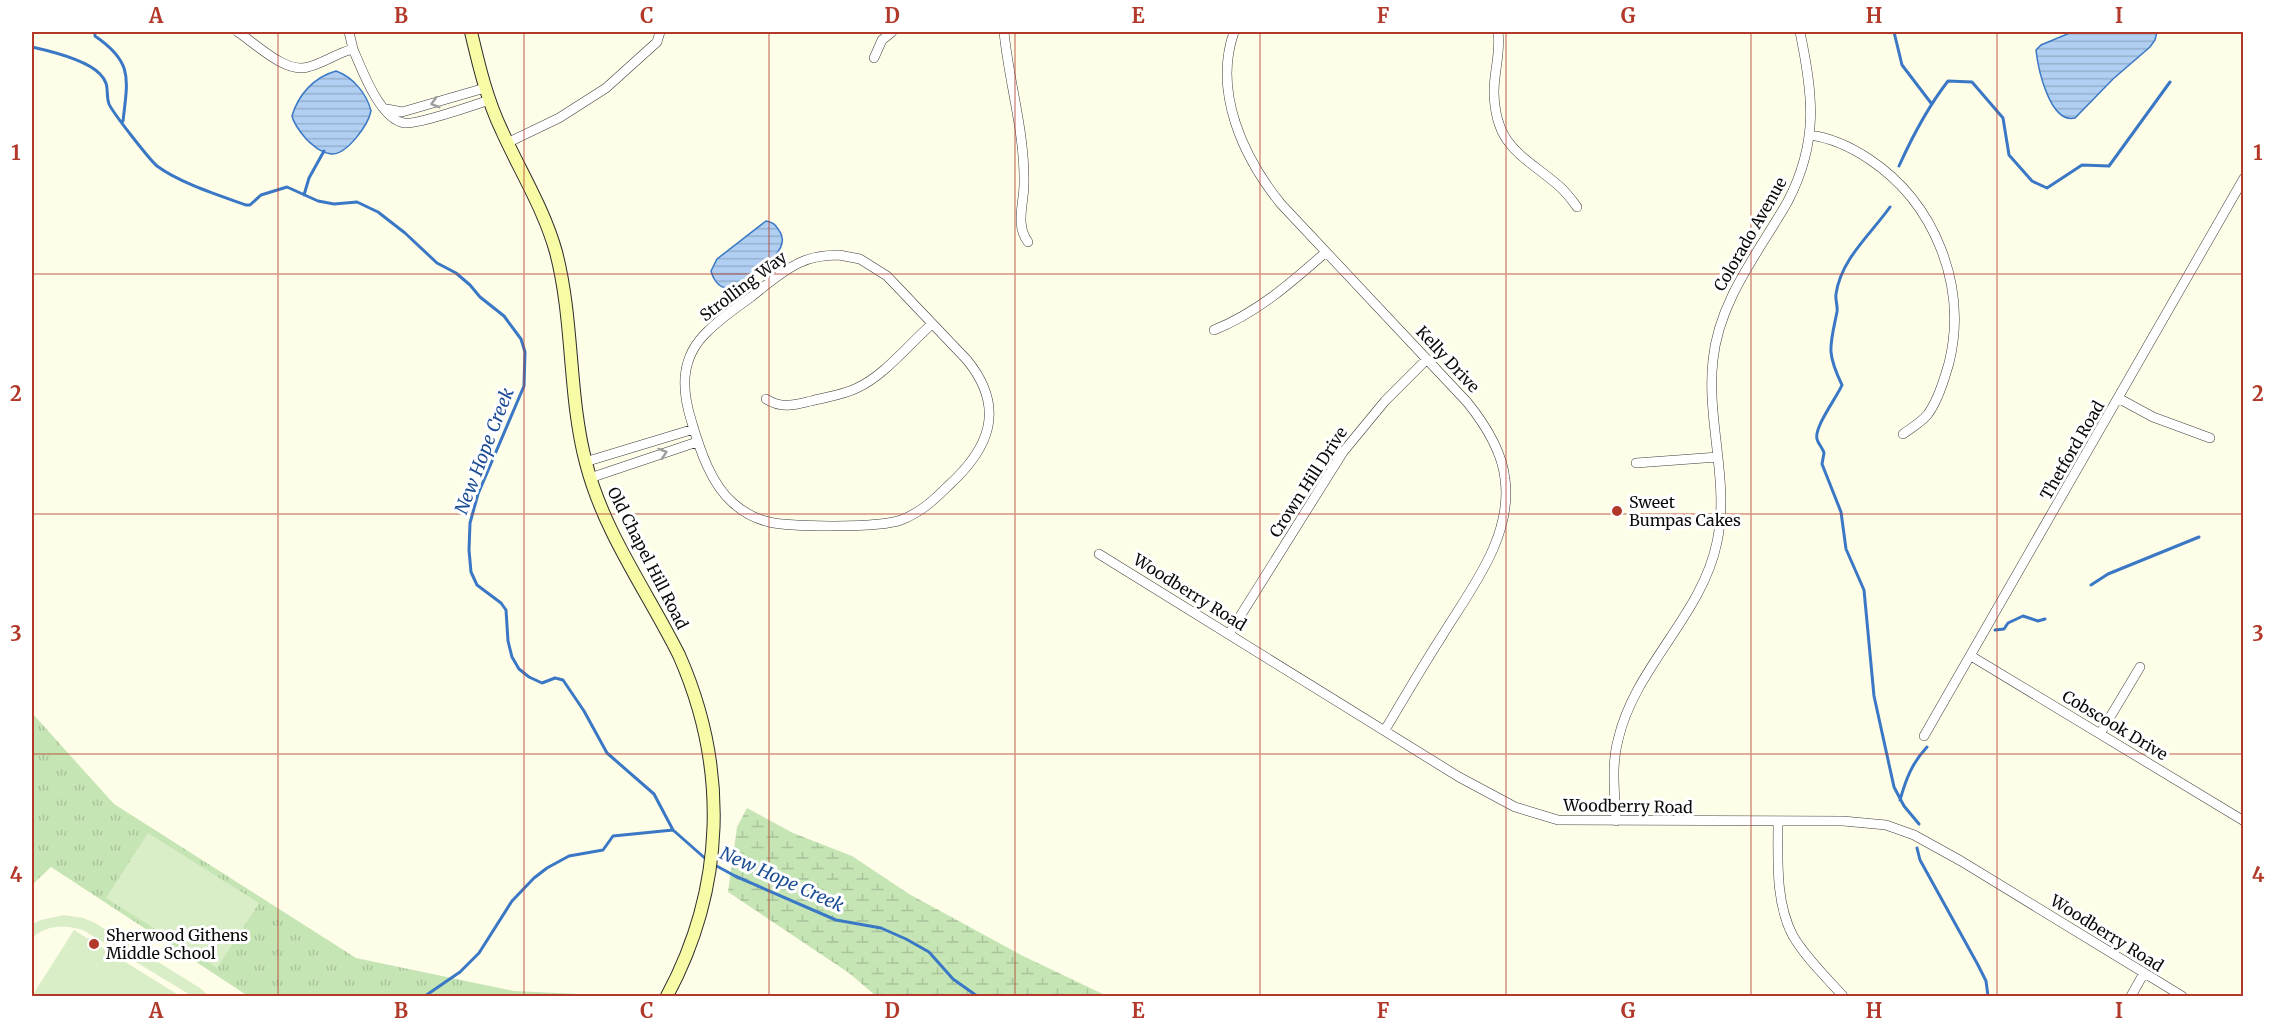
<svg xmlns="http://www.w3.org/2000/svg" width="2275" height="1028" font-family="Merriweather,serif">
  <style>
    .wetland { fill: url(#wetland-marsh) }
    .park { fill: url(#park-tufts) }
    .pitch { fill: #d9edc6 }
    .water { fill: url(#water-rules); stroke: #3a78c5; stroke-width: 1.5 }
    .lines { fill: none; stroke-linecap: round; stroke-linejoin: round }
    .stream { stroke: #3a78c5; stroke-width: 3 }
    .street-casing { stroke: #3d3d3d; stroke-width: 10 }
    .secondary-casing { stroke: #2c2c2c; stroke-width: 14 }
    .street { stroke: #fff; stroke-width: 9 }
    .secondary { stroke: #f7fba6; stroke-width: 12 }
    .oneway { stroke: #9d9d9d }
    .grid { fill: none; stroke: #b2392a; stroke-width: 1.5; stroke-opacity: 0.55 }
    .poi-dot { fill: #b2392a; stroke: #fff; stroke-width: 2 }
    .labels { text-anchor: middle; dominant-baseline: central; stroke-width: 6; stroke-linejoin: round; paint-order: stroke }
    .street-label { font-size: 16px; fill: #0a0a0a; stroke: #fff }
    .poi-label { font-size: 16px; fill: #0a0a0a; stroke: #fff; text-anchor: start }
    .water-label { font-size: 18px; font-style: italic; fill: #1b4c94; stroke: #fff }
    .neatline { fill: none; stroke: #b2392a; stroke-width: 2 }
    .grid-label { font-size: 20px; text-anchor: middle; font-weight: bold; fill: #b2392a }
  </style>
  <defs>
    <pattern id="wetland-marsh" width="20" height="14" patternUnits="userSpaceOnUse" patternTransform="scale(1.5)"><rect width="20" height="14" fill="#c6e5b5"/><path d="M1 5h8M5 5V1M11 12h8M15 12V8" fill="none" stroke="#a9c39a"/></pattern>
    <pattern id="park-tufts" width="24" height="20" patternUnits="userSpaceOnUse" patternTransform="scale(1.5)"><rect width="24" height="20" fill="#c6e5b5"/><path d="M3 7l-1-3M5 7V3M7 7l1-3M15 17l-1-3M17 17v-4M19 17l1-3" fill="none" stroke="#a9c39a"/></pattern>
    <pattern id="water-rules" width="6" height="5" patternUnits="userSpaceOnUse" patternTransform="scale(1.5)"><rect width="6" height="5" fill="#b0cff2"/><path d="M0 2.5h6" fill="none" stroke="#96b0ce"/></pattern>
  </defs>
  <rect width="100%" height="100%" fill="#fefde8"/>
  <path class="wetland" d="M747,808L793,833L852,856L909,894L1023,956L1107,996H876L849,973L728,892L737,827Z"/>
  <path class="park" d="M32,713L114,804L356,958L514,991L623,996H248L51,867L32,885Z"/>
  <path class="pitch" d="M148,833L259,903L217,968L106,898Z
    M64,915L83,918L95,923L200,988L209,996H192L83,930C63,924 47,925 32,938V924L41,920Z
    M74,930L180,996H32Z"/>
  <path class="water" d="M2072,32H2157L2155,40L2150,47L2113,79L2075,118C2050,124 2038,69 2036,50L2041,45Z
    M336,71C353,77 367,94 371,111C368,125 347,155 331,154C321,153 314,146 307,140C301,133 294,125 292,116C298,95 314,77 336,71Z
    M766,221C774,222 776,226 780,232C793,252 748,279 733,288C721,290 714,282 711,271L717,259Z"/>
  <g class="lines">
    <path class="stream" d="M95,32V36C133,62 128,78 123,121
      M1894,32L1902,65L1931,103
      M32,47C50,51 87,60 100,74C111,85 105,93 109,104C113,113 149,159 157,166C180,183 218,195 246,205H250L261,195L287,187L318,201L334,204L357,202L378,212L405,233L437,263L456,273L470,285L480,297L504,316L521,339L525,352L524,386L478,494L470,523L469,550L471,572L477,585L501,603L506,610L508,641L512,657L519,669L529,677L542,683L555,678L563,680L584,711L607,753L654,794L673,830L707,860
      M1899,166C1913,135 1927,108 1948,81L1972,82L2003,118L2009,155L2032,181L2047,188L2082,165L2109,166L2170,82
      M304,195L309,178L324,151
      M1890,207C1871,234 1841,259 1836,294C1835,300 1838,306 1837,312C1830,346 1826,352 1842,385C1837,397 1814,427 1817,439C1818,444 1823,448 1824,453L1822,464L1841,512L1846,549L1864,590L1874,696L1894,787L1904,806L1919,824
      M2091,585L2108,574L2199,537
      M1995,630L2004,629L2008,623L2023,616L2038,621L2045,619
      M1900,800C1906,779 1912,763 1927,747
      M1917,848L1920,860L1978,965L1986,981L1988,996
      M713,864L735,876L836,920L881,928L906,939L929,952L953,979L977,996
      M425,996L460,972L479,953L512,901L534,878L547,868L569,856L603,850L613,836L673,830"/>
    <g class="street-casing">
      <path id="street" d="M238,32C256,44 286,74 308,67C324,63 337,53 353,49L349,32
        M1004,32C1009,83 1025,132 1024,184C1024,203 1015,225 1028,242
        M1234,32C1213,92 1243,157 1281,204L1467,402C1484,423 1502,451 1505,479C1513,537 1470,590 1442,636C1422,667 1404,698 1385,730
        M1498,32C1501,52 1494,71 1494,92C1495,147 1523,155 1559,186C1566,192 1572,200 1577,207
        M353,49C362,70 380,119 404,123C417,125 474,105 489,100
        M874,58L882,40L892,32
        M387,109L402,112L485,88
        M1810,135C1832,138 1851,147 1869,159C1935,203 1968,286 1949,363C1944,380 1938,400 1928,414C1922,422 1911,428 1903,434
        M507,143L559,118L606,88L657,42L660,32
        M839,255L860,259L887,276L967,360C1006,408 990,448 948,486C934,500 920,513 901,520C880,528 791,527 769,522C756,519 743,512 733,503C711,484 700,450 692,423C681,389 680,357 708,331C721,318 736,308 751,297C766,285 782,271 799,263C811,257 825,255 839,255Z
        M1214,330C1257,313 1292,282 1326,252
        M2118,398L2153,417L2210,438
        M766,399C782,409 794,405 811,401C826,397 843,395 857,388C885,375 908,345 932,324
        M585,462L694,429
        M1636,463L1718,457
        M590,478L697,442
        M1099,554L1459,777L1515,807L1558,820L1843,821L1886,825L1914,835L1961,861L2182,996
        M1229,634L1343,452L1385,401L1427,359
        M1971,656L2244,821
        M2100,734L2140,667
        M1924,736L2244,178
        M1616,821C1615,795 1611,766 1618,740C1635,666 1702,616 1717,542C1730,482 1706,420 1713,360C1719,300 1759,252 1788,201C1819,141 1813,95 1800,32
        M1778,822C1778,859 1775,902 1793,936C1806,958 1826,977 1843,996
        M2131,996L2144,973"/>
    </g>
    <g class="secondary-casing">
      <path id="secondary" d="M471,32C479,66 487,100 502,131C520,171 544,209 556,252C574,321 568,395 586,463C604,533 647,591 679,655C729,768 725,888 667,996"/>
    </g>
    <use href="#street" class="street"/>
    <use href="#secondary" class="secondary"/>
  </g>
  <defs><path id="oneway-chevron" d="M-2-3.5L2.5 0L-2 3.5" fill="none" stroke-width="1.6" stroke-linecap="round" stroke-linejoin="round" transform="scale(1.5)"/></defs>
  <g class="oneway">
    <use href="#oneway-chevron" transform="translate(435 103) rotate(164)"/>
    <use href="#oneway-chevron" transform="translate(663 453) rotate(-18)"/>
  </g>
  <path class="grid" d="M278,32V996M524,32V996M769,32V996M1015,32V996M1260,32V996M1506,32V996M1751,32V996M1997,32V996M32,274H2244M32,514H2244M32,754H2244"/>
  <g class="poi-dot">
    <circle cx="1617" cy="511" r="6"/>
    <circle cx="94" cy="944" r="6"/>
  </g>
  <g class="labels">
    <g class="street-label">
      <text transform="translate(1750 234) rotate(-60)">Colorado Avenue</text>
      <text transform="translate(743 286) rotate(-37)">Strolling Way</text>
      <text transform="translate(1448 359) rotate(47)">Kelly Drive</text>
      <text transform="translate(2072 450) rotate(-60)">Thetford Road</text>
      <text transform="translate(1308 482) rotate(-57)">Crown Hill Drive</text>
      <text transform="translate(648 558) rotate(63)">Old Chapel Hill Road</text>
      <text transform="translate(1190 592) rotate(32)">Woodberry Road</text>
      <text transform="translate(2115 725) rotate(31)">Cobscook Drive</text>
      <text transform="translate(1628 806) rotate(1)">Woodberry Road</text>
      <text transform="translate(2107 933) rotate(32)">Woodberry Road</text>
    </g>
    <g class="poi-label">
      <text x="1629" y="502">Sweet<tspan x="1629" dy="18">Bumpas Cakes</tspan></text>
      <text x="106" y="935">Sherwood Githens<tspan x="106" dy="18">Middle School</tspan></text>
    </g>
    <g class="water-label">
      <text transform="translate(484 451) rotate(-69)">New Hope Creek</text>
      <text transform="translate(782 879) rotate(24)">New Hope Creek</text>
    </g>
  </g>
  <rect width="2275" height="1028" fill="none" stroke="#ffffff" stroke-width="66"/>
  <rect x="33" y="33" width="2209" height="962" class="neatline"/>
  <g class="grid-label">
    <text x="156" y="23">A</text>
    <text x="401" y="23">B</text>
    <text x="647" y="23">C</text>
    <text x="892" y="23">D</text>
    <text x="1138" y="23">E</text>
    <text x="1383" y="23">F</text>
    <text x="1628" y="23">G</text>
    <text x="1874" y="23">H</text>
    <text x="2119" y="23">I</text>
    <text x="16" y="160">1</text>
    <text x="2258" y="160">1</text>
    <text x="16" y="401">2</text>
    <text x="2258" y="401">2</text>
    <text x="16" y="641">3</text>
    <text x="2258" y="641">3</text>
    <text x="16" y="882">4</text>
    <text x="2258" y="882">4</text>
    <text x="156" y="1018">A</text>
    <text x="401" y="1018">B</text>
    <text x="647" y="1018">C</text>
    <text x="892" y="1018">D</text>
    <text x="1138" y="1018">E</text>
    <text x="1383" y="1018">F</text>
    <text x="1628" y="1018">G</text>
    <text x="1874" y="1018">H</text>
    <text x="2119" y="1018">I</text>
  </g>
</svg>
